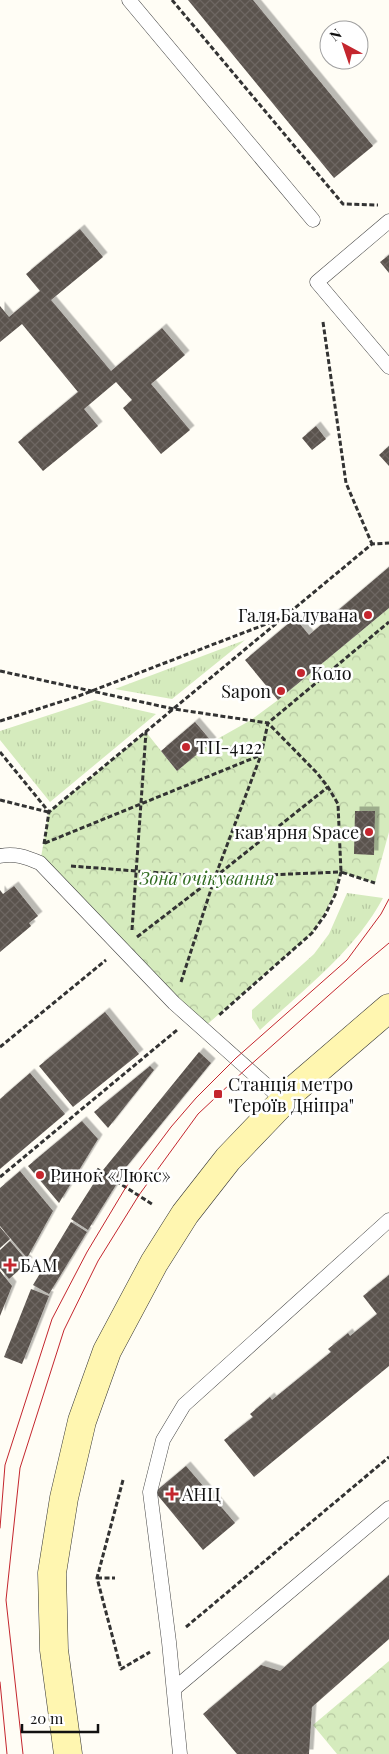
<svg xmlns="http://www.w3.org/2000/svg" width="389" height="1754" font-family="'Playfair Display',serif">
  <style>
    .grass { fill: url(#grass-tufts) }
    .park { fill: url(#park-crowns) }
    .building { fill: url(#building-cross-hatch); filter: url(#shadow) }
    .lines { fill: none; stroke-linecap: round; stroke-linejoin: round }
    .service-casing { stroke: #444; stroke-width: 15 }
    .secondary-casing { stroke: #333; stroke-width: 29 }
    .path { stroke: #333; stroke-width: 3; stroke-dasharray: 5 2.5; stroke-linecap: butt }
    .service { stroke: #fff; stroke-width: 14 }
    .secondary { stroke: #fff6b0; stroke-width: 28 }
    .tram { stroke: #c4262e; stroke-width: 1 }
    .poi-dot { fill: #c4262e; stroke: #fff; stroke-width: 2 }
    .labels { text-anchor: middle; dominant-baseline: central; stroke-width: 5; stroke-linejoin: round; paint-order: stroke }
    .poi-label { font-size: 18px; fill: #111; stroke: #fff; text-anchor: start }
    .park-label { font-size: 18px; font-style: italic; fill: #2f6b1f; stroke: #fff }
  </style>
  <defs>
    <pattern id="grass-tufts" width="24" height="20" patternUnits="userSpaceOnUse" patternTransform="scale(1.25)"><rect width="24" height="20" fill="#d5ebbd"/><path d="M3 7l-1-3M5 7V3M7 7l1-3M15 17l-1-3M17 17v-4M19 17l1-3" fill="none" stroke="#b6c8a1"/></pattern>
    <pattern id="park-crowns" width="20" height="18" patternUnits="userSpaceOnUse" patternTransform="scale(1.25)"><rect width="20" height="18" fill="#d5ebbd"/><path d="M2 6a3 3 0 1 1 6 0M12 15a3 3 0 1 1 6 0" fill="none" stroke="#b6c8a1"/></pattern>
    <pattern id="building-cross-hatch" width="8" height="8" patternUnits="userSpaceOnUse" patternTransform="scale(1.25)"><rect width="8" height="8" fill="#5a524d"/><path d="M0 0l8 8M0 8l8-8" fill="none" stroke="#6d6662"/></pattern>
    <filter id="shadow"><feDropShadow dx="4.5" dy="-4.5" stdDeviation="0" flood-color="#0004"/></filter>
  </defs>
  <rect width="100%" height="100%" fill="#fffdf5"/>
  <path class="grass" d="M245,640L172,699L115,689Z
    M95,700L156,714L50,802L0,740V731Z
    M347,893L383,898C354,952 304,989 260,1030L252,1018V1010L314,954L329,934Z"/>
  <path class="park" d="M389,608V832L375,883L341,872C334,895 326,914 312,933L203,1028L40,863L49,812L146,732L177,771L212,742L251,720L278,700Z
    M389,1661V1754H337L313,1725Z"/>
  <path class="building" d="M188,0H253L373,146L334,178Z
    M80,229L103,257L51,300L111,371L162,328L185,355L151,384L190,430L161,454L123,408L132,400L116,382L84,409L98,426L43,471L18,442L78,392L22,324L0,342V306L9,317L40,291L26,274Z
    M389,255V273L380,262Z
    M316,426L326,439L312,450L302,438Z
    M389,446V466L379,455Z
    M389,567V608L278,700L245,660L295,618L309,635Z
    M195,722L212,742L177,771L161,751Z
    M355,811H375L374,855L354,854Z
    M14,886L38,916L29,923L31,926L0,952V890L3,894Z
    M105,1012L139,1054L73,1107L39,1066Z
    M199,1052L211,1063L118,1177L116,1185L88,1230L71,1219L99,1175Z
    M150,1066L154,1070L108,1128L94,1112Z
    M30,1073L65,1114L0,1169V1099Z
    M82,1121L98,1139L59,1203L28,1166Z
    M20,1171L53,1211L27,1258L0,1226V1188Z
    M71,1222L87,1232L49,1294L33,1285Z
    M0,1227L10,1239L0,1248Z
    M10,1241L28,1262L9,1279L0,1268V1250Z
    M0,1271L12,1286L0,1316Z
    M389,1275V1366L254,1477L224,1440L253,1417L250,1414L270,1397L272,1400L331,1352L328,1349L348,1333L350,1336L377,1314L363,1296Z
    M31,1289L49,1296L22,1364L4,1357Z
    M186,1466L235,1523L203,1550L155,1492Z
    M389,1575V1639L312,1707L309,1754H237L203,1714L261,1665L280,1671Z"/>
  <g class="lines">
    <g class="service-casing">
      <path id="service" d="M129,0L313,220
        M389,221L317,282L389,367
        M0,856C15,853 26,857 40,863L174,1003L284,1101
        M174,1689L389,1508
        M180,1754L169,1642L150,1492L163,1440L184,1405L389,1220"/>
    </g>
    <g class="secondary-casing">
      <path id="secondary" d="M68,1754L54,1650L52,1573L64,1498L82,1421L107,1351L154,1263L185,1214L228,1159L296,1088L389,1008"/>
    </g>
    <path class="path" d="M172,0L343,204L378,205
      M323,322L346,483L372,544
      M0,671L174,709L268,723L317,773L328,787L338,804L341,872L375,883
      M0,721L76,697L282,618
      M0,752L49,812
      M0,800L48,812
      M45,843L261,755L268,723L389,622
      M44,844L49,812L372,544L389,543
      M71,866L215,877L341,872L335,895L325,915L312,933L218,1016
      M132,930L146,732
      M137,937L215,877L328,787
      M181,982L215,877L261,755
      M0,1047L106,960
      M97,1169L152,1204
      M0,1177L177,1030
      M123,1480L97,1578L121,1669L150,1652
      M97,1578H115
      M186,1627L389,1457"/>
    <use href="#service" class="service"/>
    <use href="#secondary" class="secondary"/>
    <path class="tram" d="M0,1528L5,1465L52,1319L87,1252L126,1187L171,1127L196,1098L236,1058L347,960L381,914L389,899
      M0,1682L7,1754
      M23,1754L6,1600L20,1468L64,1330L98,1261L139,1195L198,1114L247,1068L364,964L389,943"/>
  </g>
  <g class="poi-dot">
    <circle cx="368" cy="615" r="5"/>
    <circle cx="301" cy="673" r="5"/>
    <circle cx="281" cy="691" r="5"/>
    <circle cx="186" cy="747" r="5"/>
    <circle cx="369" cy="832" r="5"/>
    <rect x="213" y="1089" width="10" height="10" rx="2.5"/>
    <circle cx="40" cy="1175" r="5"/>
    <path d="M7.5 1257.5h5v5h5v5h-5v5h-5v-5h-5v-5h5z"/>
    <path d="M169.5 1486.5h5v5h5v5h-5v5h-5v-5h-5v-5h5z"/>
  </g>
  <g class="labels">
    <g class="poi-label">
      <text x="358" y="615" text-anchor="end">Галя Балувана</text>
      <text x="311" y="673">Коло</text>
      <text x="271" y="691" text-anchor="end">Sapon</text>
      <text x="196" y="747">ТП-4122</text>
      <text x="359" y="832" text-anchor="end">кав'ярня Space</text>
      <text x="228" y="1084">Станція метро<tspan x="228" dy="21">"Героїв Дніпра"</tspan></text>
      <text x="50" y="1175">Ринок «Люкс»</text>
      <text x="20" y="1265">БАМ</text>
      <text x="182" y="1494">АНЦ</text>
    </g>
    <g class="park-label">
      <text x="207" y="878">Зона очікування</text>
    </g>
  </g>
  <g transform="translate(344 45) rotate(320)"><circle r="24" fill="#ffffff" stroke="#a0a0a0"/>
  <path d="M0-4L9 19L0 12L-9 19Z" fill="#c4262e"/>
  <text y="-8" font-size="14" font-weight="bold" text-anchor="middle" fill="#111111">N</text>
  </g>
  <path d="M22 1724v8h76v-8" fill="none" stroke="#111111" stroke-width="2.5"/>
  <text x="30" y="1724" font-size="15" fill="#111111" stroke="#ffffff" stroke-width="4" paint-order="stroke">20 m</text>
</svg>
